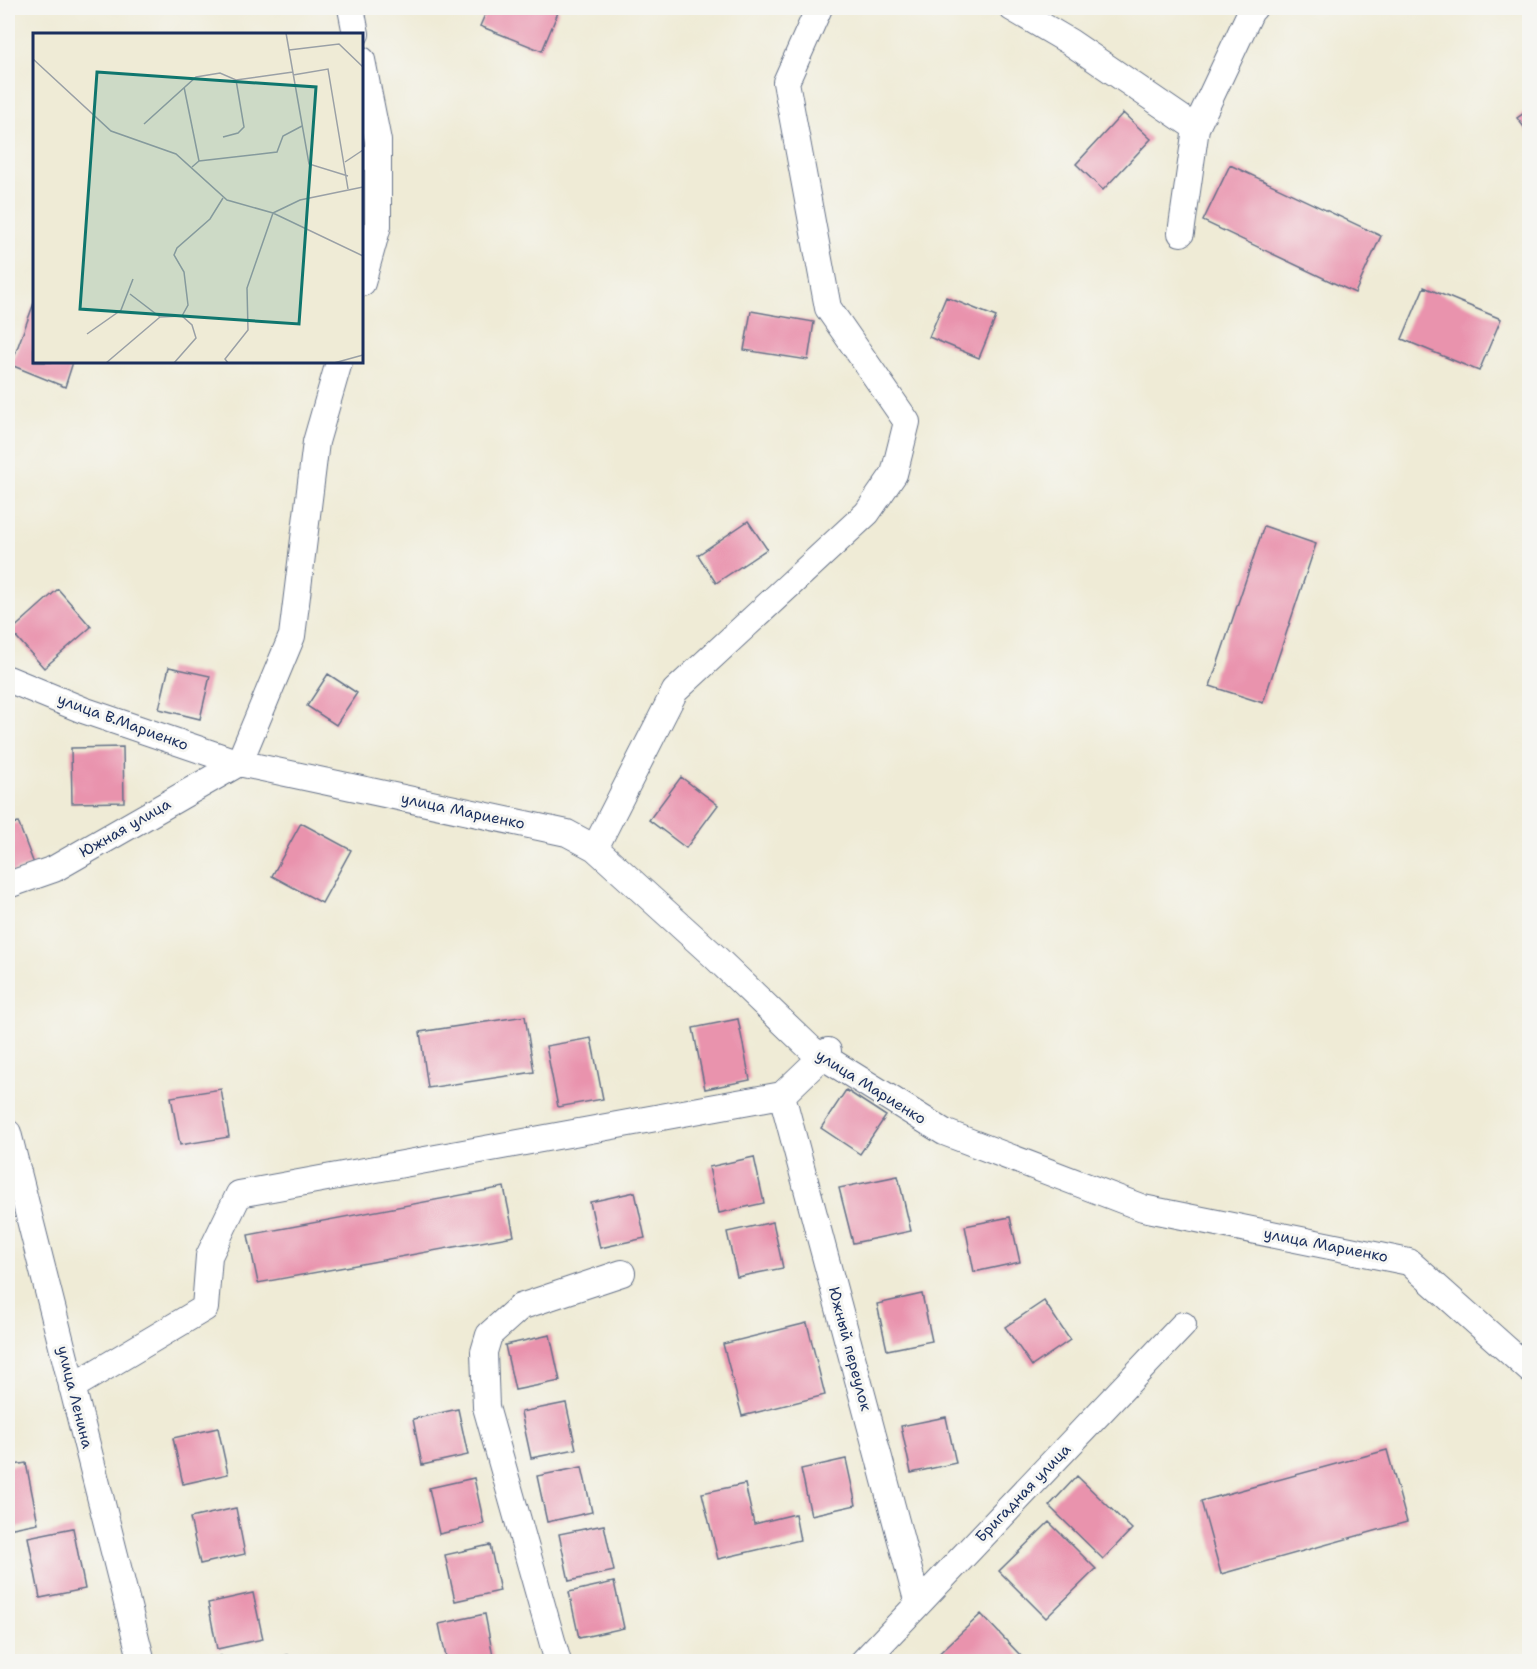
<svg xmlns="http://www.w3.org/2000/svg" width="1537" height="1669" font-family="'Shantell Sans',sans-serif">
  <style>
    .building { fill: #e993ad }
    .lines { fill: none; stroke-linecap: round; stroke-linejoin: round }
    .street-casing { stroke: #657188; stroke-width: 28 }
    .street { stroke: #fff; stroke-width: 26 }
    .labels { text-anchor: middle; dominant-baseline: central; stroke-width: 6; stroke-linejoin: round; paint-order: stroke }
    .street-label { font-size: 15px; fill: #1b2f5e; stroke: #f6f6f2 }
    .inset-road { fill: none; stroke: #9aa0a6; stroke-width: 1.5 }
    .view { fill: #0f766e; fill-opacity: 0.15; stroke: #0f766e; stroke-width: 3 }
    .inset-edge { fill: none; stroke: #1b2f5e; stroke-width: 3 }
  </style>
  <rect width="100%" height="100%" fill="#f6f6f2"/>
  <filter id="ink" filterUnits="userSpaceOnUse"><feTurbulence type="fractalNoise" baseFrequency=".0167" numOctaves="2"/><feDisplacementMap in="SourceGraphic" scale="12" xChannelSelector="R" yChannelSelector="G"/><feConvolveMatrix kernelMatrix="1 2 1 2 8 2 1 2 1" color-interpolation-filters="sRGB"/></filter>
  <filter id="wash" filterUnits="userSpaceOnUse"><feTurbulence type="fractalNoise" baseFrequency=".008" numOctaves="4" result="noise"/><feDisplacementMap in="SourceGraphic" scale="24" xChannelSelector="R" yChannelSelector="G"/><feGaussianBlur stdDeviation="1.35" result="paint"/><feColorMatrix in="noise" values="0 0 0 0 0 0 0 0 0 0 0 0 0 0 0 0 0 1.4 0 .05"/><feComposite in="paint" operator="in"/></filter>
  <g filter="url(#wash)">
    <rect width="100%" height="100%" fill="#efebd6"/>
    <g id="blocks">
      <path class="building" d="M488,8H554L559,10L542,51L480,26Z
        M1530,109V135L1517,118Z
        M1123,113L1151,139L1103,190L1076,164Z
        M1230,165L1381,236L1355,293L1203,221Z
        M1424,287L1501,319L1479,371L1402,339Z
        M946,297L996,317L979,358L929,337Z
        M34,303V362H73L65,387L11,365Z
        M751,311L814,322L808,360L744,350Z
        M748,521L767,549L716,583L698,555Z
        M1264,526L1316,544L1263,703L1210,686Z
        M58,589L91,627L44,668L11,631Z
        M169,667L210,676L200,719L159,709Z
        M328,674L357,693L336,725L307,706Z
        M123,747L124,802L72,803L71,748Z
        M681,777L718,805L686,848L649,820Z
        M18,822L34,864L8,874V826Z
        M301,823L351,850L322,903L272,876Z
        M525,1016L534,1072L428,1088L420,1032Z
        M738,1019L750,1080L705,1089L693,1028Z
        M591,1038L603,1099L558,1107L546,1046Z
        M221,1089L229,1137L180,1145L171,1097Z
        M846,1090L886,1116L860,1154L821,1128Z
        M754,1157L764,1203L719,1213L709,1167Z
        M898,1176L911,1231L853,1243L839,1188Z
        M504,1187L514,1236L258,1283L248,1235Z
        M635,1192L645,1238L600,1248L590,1202Z
        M1010,1217L1020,1262L974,1272L965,1226Z
        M773,1222L783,1268L737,1277L727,1232Z
        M922,1294L932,1341L887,1350L877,1304Z
        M1044,1301L1070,1340L1032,1366L1005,1327Z
        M807,1323L825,1395L742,1416L723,1344Z
        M550,1335L560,1381L515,1390L505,1345Z
        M566,1403L576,1449L531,1458L521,1412Z
        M458,1409L468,1455L422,1465L413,1419Z
        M946,1417L956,1463L911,1473L901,1426Z
        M218,1428L228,1474L183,1484L173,1438Z
        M1387,1450L1407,1522L1221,1574L1201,1501Z
        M846,1459L856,1505L811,1515L801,1469Z
        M26,1463L38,1523L8,1529V1466Z
        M582,1467L592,1512L547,1522L537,1476Z
        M1077,1476L1132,1529L1103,1559L1049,1506Z
        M474,1478L484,1524L439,1534L429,1488Z
        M745,1484L754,1524L795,1514L800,1540L718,1559L702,1493Z
        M236,1508L245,1554L200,1564L190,1518Z
        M1049,1522L1096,1569L1046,1618L999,1571Z
        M604,1525L614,1571L569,1581L559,1534Z
        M73,1528L85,1589L40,1598L28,1537Z
        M490,1545L500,1591L455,1601L445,1555Z
        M614,1582L624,1628L579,1638L569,1592Z
        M253,1593L263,1639L217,1649L208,1603Z
        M485,1614L494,1661L447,1662L439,1624Z
        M981,1614L1021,1656L1014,1662H930Z
        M288,1655L290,1662H265V1661Z
        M221,1656L222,1662H202L201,1661Z"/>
    </g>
  </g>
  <g filter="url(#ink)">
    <use href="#blocks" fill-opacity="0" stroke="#657188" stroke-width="1.5"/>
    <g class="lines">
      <g class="street-casing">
        <path id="street" d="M351,8L356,34
          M1012,8L1070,42L1196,128
          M362,60L378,141V226L362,283
          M1181,233L1196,128L1251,11L1254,8
          M8,679L83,710L239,763L567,833L595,848L713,955L811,1049L944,1132L1143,1208L1409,1262L1530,1370
          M239,763L292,636L316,442L339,362
          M595,848L675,691L867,513L894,474L907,422L828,308L786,82L819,8
          M8,885L54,869L239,763
          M782,1095L918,1604
          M8,1133L142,1662
          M72,1387L205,1308L209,1256L239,1194L782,1095L828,1051
          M558,1662L486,1407L484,1352L489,1335L520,1307L622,1273
          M863,1662L1183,1325"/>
      </g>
      <use href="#street" class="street"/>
    </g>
  </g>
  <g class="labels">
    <g class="street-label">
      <text transform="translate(123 722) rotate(20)">улица В.Мариенко</text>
      <text transform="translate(463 811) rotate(12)">улица Мариенко</text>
      <text transform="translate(125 828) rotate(-30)">Южная улица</text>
      <text transform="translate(871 1087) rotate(32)">улица Мариенко</text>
      <text transform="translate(1326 1245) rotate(11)">улица Мариенко</text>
      <text transform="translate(850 1349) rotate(75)">Южный переулок</text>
      <text transform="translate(75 1397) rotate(76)">улица Ленина</text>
      <text transform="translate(1023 1493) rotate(-46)">Бригадная улица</text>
    </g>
  </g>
  <g transform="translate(33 33)">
    <rect width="330" height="330" fill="#efebd6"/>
    <path class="inset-road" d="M253,0L276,131L315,143M256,17L306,11L330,34M0,26L78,98L143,121L194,167L240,180L330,223M260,42L295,36L315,156M151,54L166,128M111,91L163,44L187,40L203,47L260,39M190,104L205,100L211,94L203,47M312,129L330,117M159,134L166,128L244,119L250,103L269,93M240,180L267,167L330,154M97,261L127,284L149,283M149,283L155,272L151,239L141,222L144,215L177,186L190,165M54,301L88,277L100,246M73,330L127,284M141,330L163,305L159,292L149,283M195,330L192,326L215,297L214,255L240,180M301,330L330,322"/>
    <path class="view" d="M64,39L283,54L266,291L47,276Z"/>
    <rect width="330" height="330" class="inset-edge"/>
  </g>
  <rect width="1537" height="1669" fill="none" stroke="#f6f6f2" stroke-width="30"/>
</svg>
